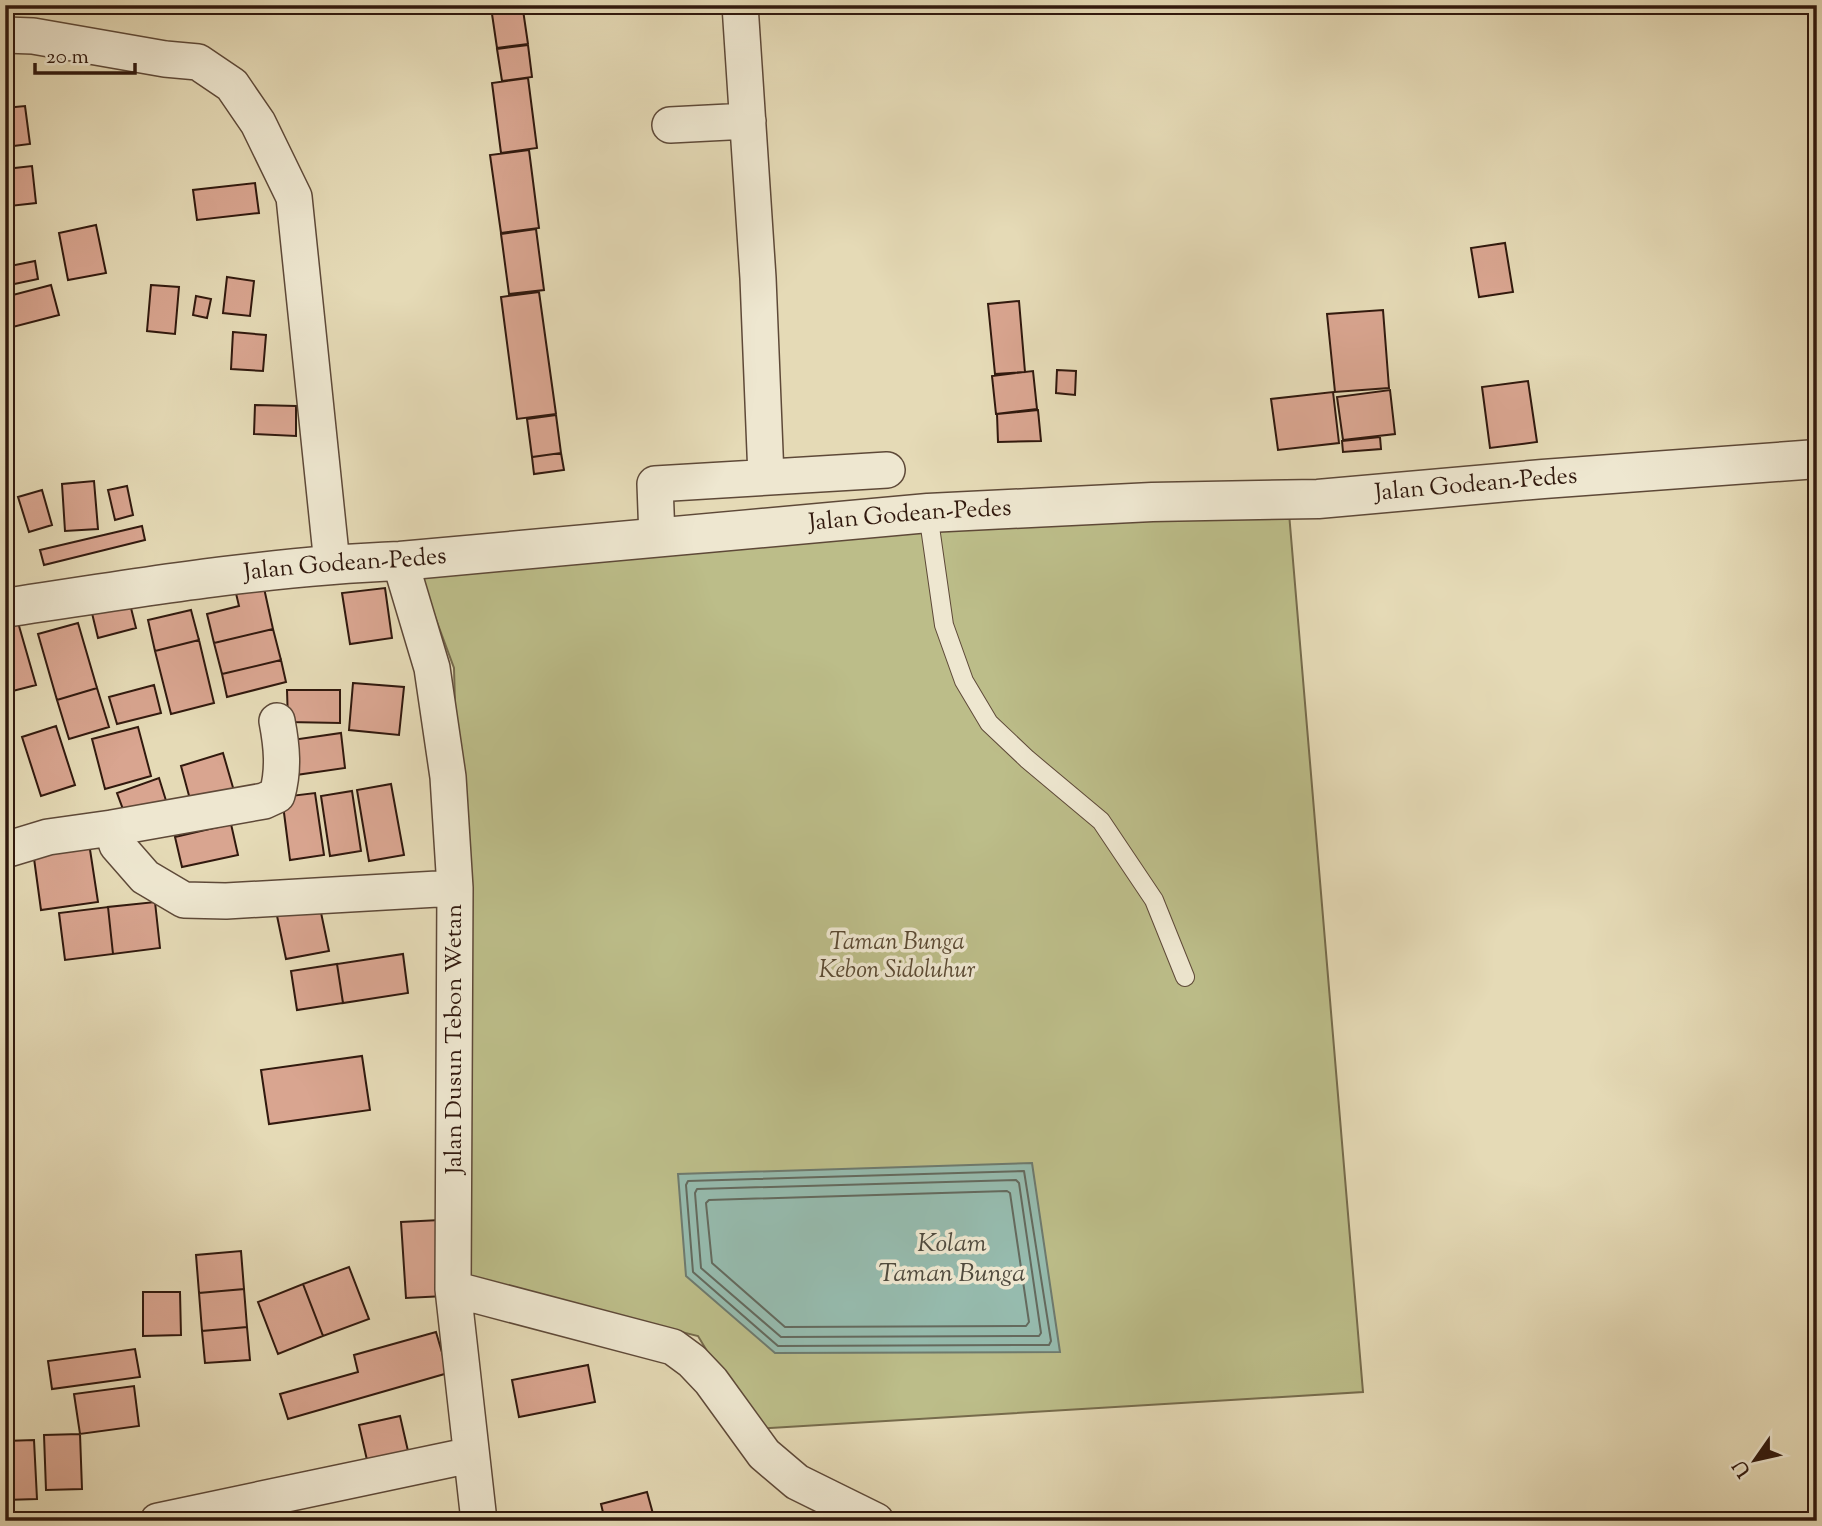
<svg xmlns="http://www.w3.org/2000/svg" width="1822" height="1526" font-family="'Sorts Mill Goudy',serif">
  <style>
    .green { fill: #bcbd89; stroke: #766b4c; stroke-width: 2 }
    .water { fill: #96bbae; stroke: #6e7a6e; stroke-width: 2 }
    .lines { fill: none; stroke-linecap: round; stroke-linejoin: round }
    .shore { stroke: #646a5e; stroke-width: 2 }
    .building { fill: #d9a590; stroke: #31190e; stroke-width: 2 }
    .service-casing { stroke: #5e4938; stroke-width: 20 }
    .minor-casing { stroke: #5e4938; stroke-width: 38 }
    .tertiary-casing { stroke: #5e4938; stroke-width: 41 }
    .service { stroke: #eee7d0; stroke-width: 18 }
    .minor { stroke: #eee7d0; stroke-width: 35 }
    .tertiary { stroke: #eee7d0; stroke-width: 38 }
    .labels { text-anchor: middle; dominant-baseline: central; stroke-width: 7; stroke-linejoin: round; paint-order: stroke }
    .street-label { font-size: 24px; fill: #31190e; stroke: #eee7d0 }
    .park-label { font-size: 24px; font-style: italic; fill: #5b4a33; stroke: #eee7d0 }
    .water-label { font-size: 26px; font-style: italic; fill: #4f4a3e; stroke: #eee7d0 }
  </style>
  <rect width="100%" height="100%" fill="#e5dab6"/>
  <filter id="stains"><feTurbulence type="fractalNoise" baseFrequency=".00286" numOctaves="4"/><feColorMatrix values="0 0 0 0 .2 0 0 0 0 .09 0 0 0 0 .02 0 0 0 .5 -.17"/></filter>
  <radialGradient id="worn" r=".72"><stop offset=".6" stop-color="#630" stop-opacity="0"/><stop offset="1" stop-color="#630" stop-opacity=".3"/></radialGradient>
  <path class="green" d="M1289,513L1363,1392L754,1429L698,1336L471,1280L454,668L410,549Z"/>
  <path class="water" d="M1032,1163L1060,1352L775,1353L686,1276L678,1174Z"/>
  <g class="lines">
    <path class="shore" d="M1024,1171L1051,1341L1049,1345L778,1346L693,1272L686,1185L688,1181Z
      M1016,1180L1019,1183L1041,1333L1039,1336L781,1337L701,1268L695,1193L697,1189Z
      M1007,1191L1010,1193L1029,1322L1026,1326L785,1327L712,1263L706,1203L709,1200Z"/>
  </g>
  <path class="building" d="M491,5H522L523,10L492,13Z
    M523,10L528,44L497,48L492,14Z
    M528,45L532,77L502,81L497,49Z
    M528,78L537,148L501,153L492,83Z
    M25,106L30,144L5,147V108Z
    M529,150L539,228L501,233L490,155Z
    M32,166L36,203L10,206L6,169Z
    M255,183L259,213L197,220L193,190Z
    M96,225L106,273L68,280L59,233Z
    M536,229L544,290L509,294L501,234Z
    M1505,243L1513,292L1479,297L1471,248Z
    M35,261L38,279L5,286V267Z
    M227,277L254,281L250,316L223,313Z
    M51,285L59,315L5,329V297Z
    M151,285L179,287L175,334L147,331Z
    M539,292L556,414L517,419L501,297Z
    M196,296L211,299L207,318L193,315Z
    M1019,301L1025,372L995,374L988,304Z
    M1383,310L1389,388L1335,392L1327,314Z
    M233,332L266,335L263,371L231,369Z
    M1057,370L1076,371L1075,395L1056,393Z
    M1033,371L1037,409L996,414L992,376Z
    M1528,381L1537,442L1490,448L1482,387Z
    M1390,390L1395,434L1343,440L1337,397Z
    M1333,392L1339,443L1278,450L1271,399Z
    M255,405L296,406V436L254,434Z
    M1038,410L1041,441L998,442L997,414Z
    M556,415L561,453L532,457L527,419Z
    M1380,437L1381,449L1343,452L1342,441Z
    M561,453L564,470L534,474L532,457Z
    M94,481L98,529L65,531L62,484Z
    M127,486L133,515L115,520L108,490Z
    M42,490L52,525L29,532L18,497Z
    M142,526L145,540L44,565L40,550Z
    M262,579L273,629L214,643L207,614L239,606L234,585Z
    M385,588L392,638L350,644L342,593Z
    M129,600L136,628L98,638L91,609Z
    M191,610L199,640L155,651L148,620Z
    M17,619L36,685L5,693V622Z
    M78,623L97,688L57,700L38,634Z
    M273,629L281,660L222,674L214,643Z
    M199,640L214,703L171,714L155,651Z
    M281,660L286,682L227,697L222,674Z
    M353,683L404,687L399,735L349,730Z
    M154,685L161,713L117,724L109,697Z
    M97,688L109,727L69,739L57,700Z
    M287,690H340V723L288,722Z
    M56,726L75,785L41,796L22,737Z
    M138,727L151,776L105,789L92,739Z
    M341,733L345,768L289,776L285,741Z
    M223,753L234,791L191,803L181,766Z
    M159,778L168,807L127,820L117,793Z
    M391,784L404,855L369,861L357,790Z
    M352,791L361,851L330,856L321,796Z
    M315,793L324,855L290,860L282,797Z
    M231,824L238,855L182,867L175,837Z
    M89,843L98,902L41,910L33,851Z
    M155,902L160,948L113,954L108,907Z
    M319,903L329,951L286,959L276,911Z
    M108,907L113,954L65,960L59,913Z
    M403,954L408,993L343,1003L337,964Z
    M337,964L343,1003L297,1010L291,971Z
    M362,1056L370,1110L269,1124L261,1070Z
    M440,1220L445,1296L406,1298L401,1222Z
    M241,1251L244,1289L199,1293L196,1255Z
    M349,1267L369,1319L323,1336L303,1284Z
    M303,1284L323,1336L278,1354L258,1302Z
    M244,1289L247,1327L202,1331L199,1293Z
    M143,1292H180L181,1335L143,1336Z
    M247,1327L250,1360L205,1363L202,1331Z
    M436,1332L448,1373L288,1419L280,1394L358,1372L354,1355Z
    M135,1349L140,1377L52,1389L48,1361Z
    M588,1365L595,1402L519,1417L512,1380Z
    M134,1386L139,1426L80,1434L74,1394Z
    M400,1416L408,1451L367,1460L359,1425Z
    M80,1434L82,1489L46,1490L44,1435Z
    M34,1440L37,1499L5,1500V1441Z
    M647,1492L655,1521H605L601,1504Z
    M823,1514L829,1521H815Z"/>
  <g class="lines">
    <g class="service-casing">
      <path id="service" d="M928,513L944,625L964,681L989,723L1027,759L1101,821L1154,900L1185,977"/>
    </g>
    <g class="minor-casing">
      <path id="minor" d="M740,5L758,278L766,477
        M5,35L33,36L165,59L198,62L232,85L258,123L294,197L332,564
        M670,125L748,121
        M657,538L655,484L887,470
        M400,561L432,668L448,777L455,888L453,1289L479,1521
        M112,828L264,801L277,795C284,770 282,747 277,721
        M5,850L48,837L112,828L117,845L145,877L184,900L226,901L455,888
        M453,1289L673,1347L692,1361L711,1381L764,1454L797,1482L876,1521
        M158,1521L471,1455"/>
    </g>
    <g class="tertiary-casing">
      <g id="tertiary">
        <path id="s1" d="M5,608C136,588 268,566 400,561L928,513L1152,502L1318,499L1543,479L1817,459"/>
      </g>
    </g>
    <use href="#service" class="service"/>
    <use href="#minor" class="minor"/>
    <use href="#tertiary" class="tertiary"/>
  </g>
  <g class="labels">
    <g class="street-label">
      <text stroke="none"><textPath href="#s1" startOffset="1477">Jalan Godean-Pedes</textPath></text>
      <text stroke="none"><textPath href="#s1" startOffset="910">Jalan Godean-Pedes</textPath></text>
      <text stroke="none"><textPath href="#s1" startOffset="343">Jalan Godean-Pedes</textPath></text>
      <text transform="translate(455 1039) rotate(-90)">Jalan Dusun Tebon Wetan</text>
    </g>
    <g class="park-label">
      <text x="897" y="943">Taman Bunga<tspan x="897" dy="28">Kebon Sidoluhur</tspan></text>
    </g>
    <g class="water-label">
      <text x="952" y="1244">Kolam<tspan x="952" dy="30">Taman Bunga</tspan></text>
    </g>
  </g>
  <rect width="1822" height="1526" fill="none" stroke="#e5dab6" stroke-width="28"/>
  <rect x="7" y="7" width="1808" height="1512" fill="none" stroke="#31190e" stroke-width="3.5"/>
  <rect x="14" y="14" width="1794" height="1498" fill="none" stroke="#31190e" stroke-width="2"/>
  <g transform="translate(1755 1460) rotate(236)" stroke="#eee7d0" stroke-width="5" paint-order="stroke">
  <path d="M0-5L12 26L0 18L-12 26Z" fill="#31190e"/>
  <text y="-10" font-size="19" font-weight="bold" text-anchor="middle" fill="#31190e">U</text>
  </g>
  <path d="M35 63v10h100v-10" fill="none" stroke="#31190e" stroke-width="3.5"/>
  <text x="46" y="63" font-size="21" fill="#31190e" stroke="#eee7d0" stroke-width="5" paint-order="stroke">20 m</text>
  <rect width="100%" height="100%" filter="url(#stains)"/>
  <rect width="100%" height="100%" fill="url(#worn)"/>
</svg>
